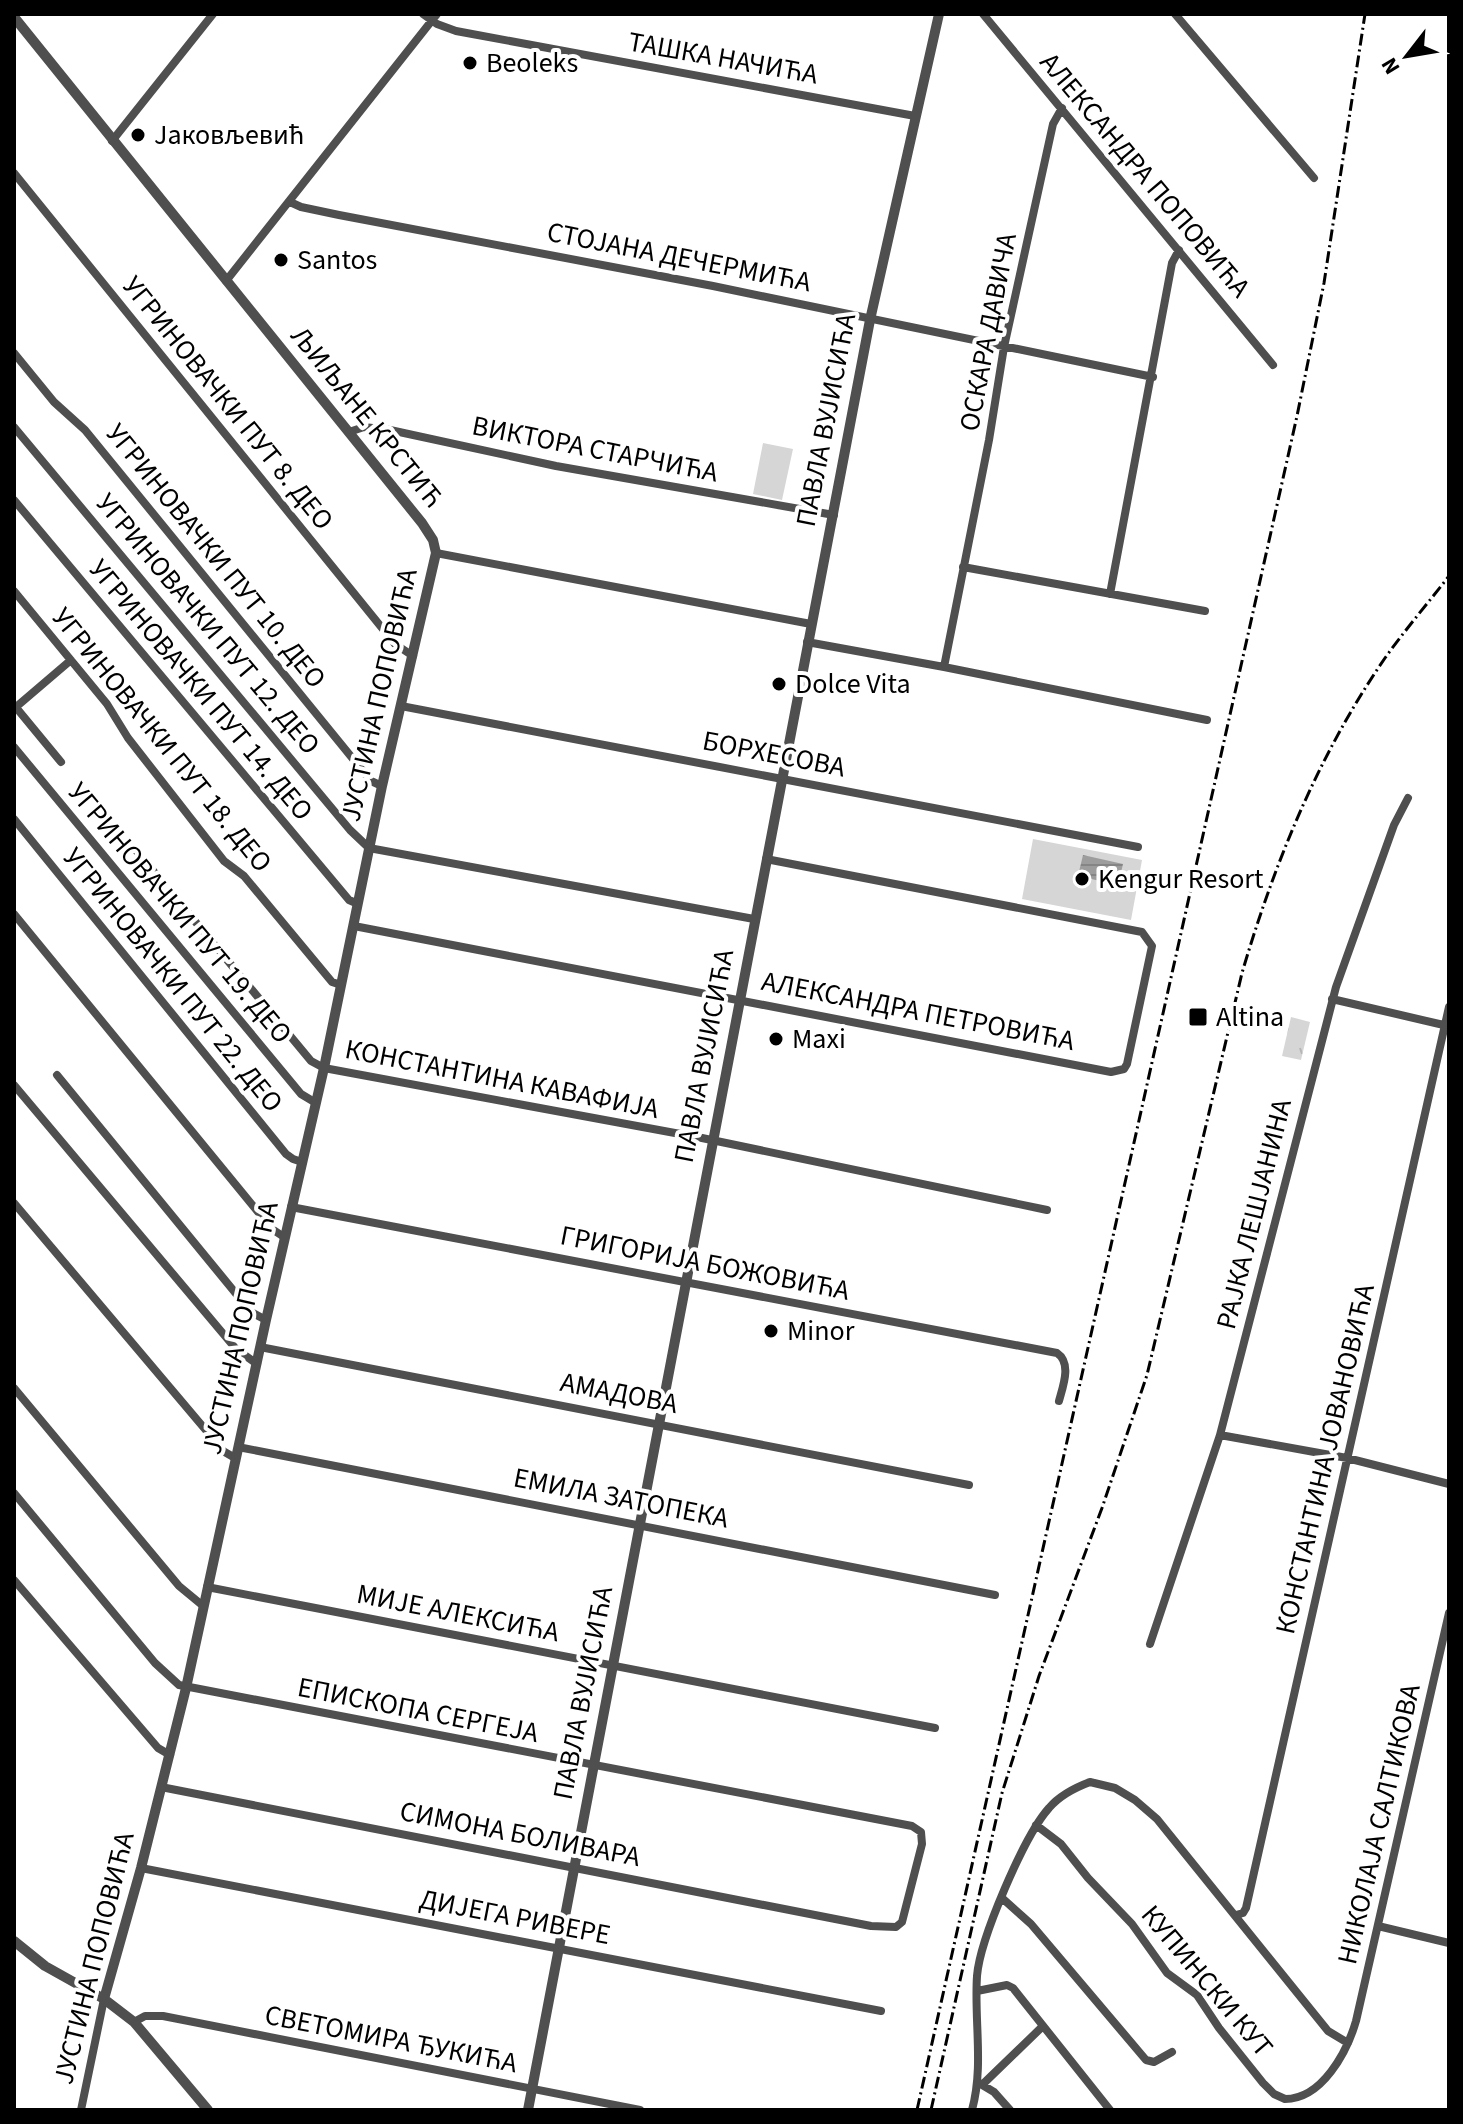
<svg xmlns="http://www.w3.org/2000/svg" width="1463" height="2124" font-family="'Source Sans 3',sans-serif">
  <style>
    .grass { fill: #d6d6d6 }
    .park { fill: url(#park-tufts) }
    .water { fill: url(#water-rules) }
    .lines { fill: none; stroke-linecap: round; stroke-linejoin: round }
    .minor { stroke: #4f4f4f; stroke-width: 8 }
    .tertiary { stroke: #4f4f4f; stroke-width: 10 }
    .rail { stroke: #000; stroke-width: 3; stroke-dasharray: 12 4 2 4; stroke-linecap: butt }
    .poi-dot { fill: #000; stroke: #fff; stroke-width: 3 }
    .labels { text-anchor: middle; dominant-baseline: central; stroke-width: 8; stroke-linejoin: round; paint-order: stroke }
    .street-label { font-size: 28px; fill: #000; stroke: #fff }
    .poi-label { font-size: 28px; fill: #000; stroke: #fff; text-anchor: start }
  </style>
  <defs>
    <pattern id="park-tufts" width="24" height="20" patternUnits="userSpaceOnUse" patternTransform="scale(2)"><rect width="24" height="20" fill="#d6d6d6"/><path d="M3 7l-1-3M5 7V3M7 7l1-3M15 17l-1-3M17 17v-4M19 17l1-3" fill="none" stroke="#b6b6b6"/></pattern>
    <pattern id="water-rules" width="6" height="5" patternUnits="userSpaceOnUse" patternTransform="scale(2)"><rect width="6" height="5" fill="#9d9d9d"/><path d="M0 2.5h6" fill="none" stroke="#858585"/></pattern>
  </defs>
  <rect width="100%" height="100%" fill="#fff"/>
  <path class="grass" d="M763,443L793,449L782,500L753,494Z
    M1033,839L1142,860L1131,920L1022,899Z"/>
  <path class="park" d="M1291,1017L1310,1022L1301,1060L1282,1056Z"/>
  <path class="water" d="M1083,855L1123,864L1118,885L1078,876Z"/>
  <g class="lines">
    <path class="minor" d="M423,14L437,24L456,31L915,116
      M983,14L1273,365
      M1175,14L1314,178
      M112,141L213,14
      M14,173L395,644L413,656
      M290,202L301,207L339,215L713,286L1153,377
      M226,281L437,14
      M14,353L54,402L85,430L371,781L382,786
      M14,427L350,830L369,848L754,919
      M349,432L364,427L390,430L556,466L834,515
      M14,500L349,900L358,904
      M436,553L811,624
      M963,567L1205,611
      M14,591L107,704L128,738L224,861L244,876L332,982L341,985
      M1110,594L1172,263L1179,250
      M807,642L944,667L1207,720
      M944,667L989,440L1004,347L1053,124L1062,108
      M14,705L61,762
      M401,706L1138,847
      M16,707L71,660
      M14,747L301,1094L316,1103
      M14,819L286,1154L293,1159L302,1162
      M135,849L311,1061L324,1068L702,1138L1047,1210
      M14,914L272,1229L284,1237
      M354,926L1111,1072L1124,1069L1127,1064L1152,946L1142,932L766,859
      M1332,999L1448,1026
      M57,1075L251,1312L266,1320
      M14,1085L236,1349L257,1364
      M14,1203L210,1435L223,1451L235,1458
      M291,1207L1057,1353C1072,1363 1063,1386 1059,1401
      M260,1347L969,1485
      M14,1388L179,1586L202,1605
      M1220,1435L1347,1458L1449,1484
      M238,1447L995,1595
      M14,1493L155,1663L179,1685L912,1826L921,1832L922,1844L902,1922L896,1927L871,1926L161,1787
      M14,1580L158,1748L170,1755
      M207,1587L935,1728
      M1150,1644L1220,1435L1336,987L1394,825L1408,798
      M1036,1825L1061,1844L1088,1878L1132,1924L1167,1973L1197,1995L1219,2028L1263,2083L1274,2094L1285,2099C1322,2099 1347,2052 1356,2021L1449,1613
      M141,1868L881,2011
      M1002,1898L1031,1924L1146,2060L1154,2062L1172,2052
      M1236,1915L1243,1913L1246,1908L1449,1007
      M1378,1926L1449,1943
      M977,1991L1007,1985L1013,1988L1110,2110
      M134,2022L145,2016H163L640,2110
      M979,2083L994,2092L1010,2110
      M983,2084L1043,2026
      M81,2110L104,1999
      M972,2110C984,2067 974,2020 977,1976C980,1939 1024,1836 1049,1808C1060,1795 1074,1788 1090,1782L1115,1788L1135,1800L1157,1819L1328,2031L1348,2043"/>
    <path class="tertiary" d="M14,17L422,523L433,540L436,553L382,786L324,1068L266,1320L186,1688L141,1868L104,1999
      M14,1941L45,1966L104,1999L134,2022L208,2110
      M528,2110L870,320L939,14"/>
    <path class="rail" d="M917,2110L1297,416L1324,283L1365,14
      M931,2110L1002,1793L1039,1676L1102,1508L1147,1375L1242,973C1275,861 1319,754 1385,658C1405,630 1428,603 1449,576"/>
  </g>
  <g class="poi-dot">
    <circle cx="470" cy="63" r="8"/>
    <circle cx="138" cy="135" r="8"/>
    <circle cx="281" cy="260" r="8"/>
    <circle cx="779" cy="684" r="8"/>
    <circle cx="1082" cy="879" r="8"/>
    <rect x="1188" y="1007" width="20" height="20" rx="4"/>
    <circle cx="776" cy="1039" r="8"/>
    <circle cx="771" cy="1331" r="8"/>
  </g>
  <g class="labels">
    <g class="street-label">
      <text transform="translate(723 58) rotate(10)">ТАШКА НАЧИЋА</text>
      <text transform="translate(1145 175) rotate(50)">АЛЕКСАНДРА ПОПОВИЋА</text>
      <text transform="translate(679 257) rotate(11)">СТОЈАНА ДЕЧЕРМИЋА</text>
      <text transform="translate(988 332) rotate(-79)">ОСКАРА ДАВИЧА</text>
      <text transform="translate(228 403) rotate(51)">УГРИНОВАЧКИ ПУТ 8. ДЕО</text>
      <text transform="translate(367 417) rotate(51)">ЉИЉАНЕ КРСТИЋ</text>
      <text transform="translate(826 420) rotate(-79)">ПАВЛА ВУЈИСИЋА</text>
      <text transform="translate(595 449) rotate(11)">ВИКТОРА СТАРЧИЋА</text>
      <text transform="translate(216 556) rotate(51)">УГРИНОВАЧКИ ПУТ 10. ДЕО</text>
      <text transform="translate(208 624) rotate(50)">УГРИНОВАЧКИ ПУТ 12. ДЕО</text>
      <text transform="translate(201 690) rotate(50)">УГРИНОВАЧКИ ПУТ 14. ДЕО</text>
      <text transform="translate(379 695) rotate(-77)">ЈУСТИНА ПОПОВИЋА</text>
      <text transform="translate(162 740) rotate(51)">УГРИНОВАЧКИ ПУТ 18. ДЕО</text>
      <text transform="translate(774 754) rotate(11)">БОРХЕСОВА</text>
      <text transform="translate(180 913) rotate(50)">УГРИНОВАЧКИ ПУТ 19. ДЕО</text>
      <text transform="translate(173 980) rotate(51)">УГРИНОВАЧКИ ПУТ 22. ДЕО</text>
      <text transform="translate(918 1011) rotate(11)">АЛЕКСАНДРА ПЕТРОВИЋА</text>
      <text transform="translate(704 1056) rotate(-79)">ПАВЛА ВУЈИСИЋА</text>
      <text transform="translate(502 1079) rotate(11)">КОНСТАНТИНА КАВАФИЈА</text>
      <text transform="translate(1254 1214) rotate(-76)">РАЈКА ЛЕШЈАНИНА</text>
      <text transform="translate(705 1263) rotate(11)">ГРИГОРИЈА БОЖОВИЋА</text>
      <text transform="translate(240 1328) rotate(-77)">ЈУСТИНА ПОПОВИЋА</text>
      <text transform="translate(619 1393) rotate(11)">АМАДОВА</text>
      <text transform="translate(1325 1459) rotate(-77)">КОНСТАНТИНА ЈОВАНОВИЋА</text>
      <text transform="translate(621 1498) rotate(11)">ЕМИЛА ЗАТОПЕКА</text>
      <text transform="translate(458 1613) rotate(11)">МИЈЕ АЛЕКСИЋА</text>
      <text transform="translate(583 1693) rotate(-79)">ПАВЛА ВУЈИСИЋА</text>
      <text transform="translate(418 1710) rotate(11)">ЕПИСКОПА СЕРГЕЈА</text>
      <text transform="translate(1379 1824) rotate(-77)">НИКОЛАЈА САЛТИКОВА</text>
      <text transform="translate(520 1834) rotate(11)">СИМОНА БОЛИВАРА</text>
      <text transform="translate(515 1917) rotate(11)">ДИЈЕГА РИВЕРЕ</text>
      <text transform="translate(94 1958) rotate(-76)">ЈУСТИНА ПОПОВИЋА</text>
      <text transform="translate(1207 1981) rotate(50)">КУПИНСКИ КУТ</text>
      <text transform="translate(391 2039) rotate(11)">СВЕТОМИРА ЂУКИЋА</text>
    </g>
    <g class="poi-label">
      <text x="486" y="63">Beoleks</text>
      <text x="154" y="135">Јаковљевић</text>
      <text x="297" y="260">Santos</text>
      <text x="795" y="684">Dolce Vita</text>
      <text x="1098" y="879">Kengur Resort</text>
      <text x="1216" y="1017">Altina</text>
      <text x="792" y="1039">Maxi</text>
      <text x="787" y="1331">Minor</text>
    </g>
  </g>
  <rect width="1463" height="2124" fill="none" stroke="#000000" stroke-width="32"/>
  <g transform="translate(1407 56) rotate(239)" stroke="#ffffff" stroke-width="6" paint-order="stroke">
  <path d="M0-6L14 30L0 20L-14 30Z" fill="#000000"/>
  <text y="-12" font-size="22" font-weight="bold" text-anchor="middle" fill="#000000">N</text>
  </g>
</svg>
